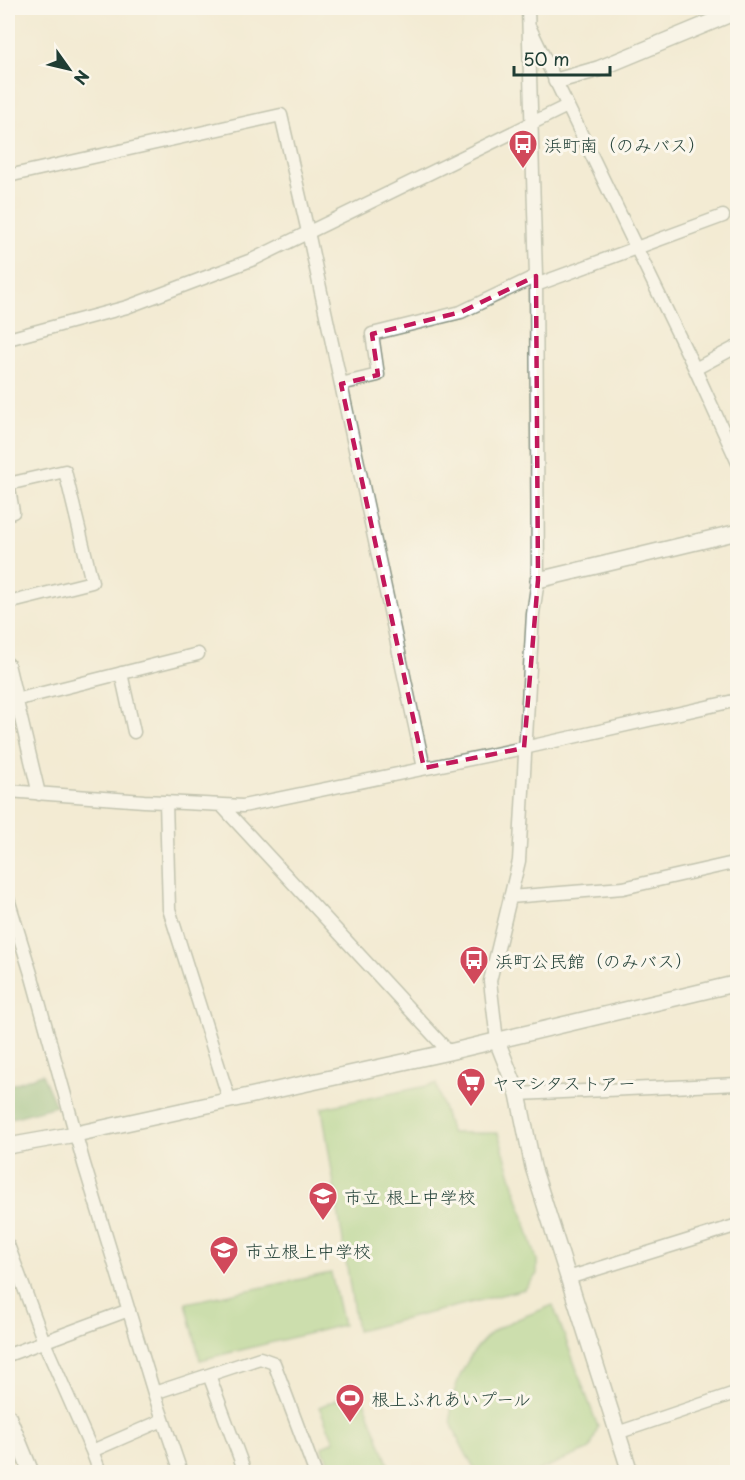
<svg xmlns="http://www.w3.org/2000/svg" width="745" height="1480" font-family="'Playpen Sans','Klee One',sans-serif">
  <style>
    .green { fill: #9ecf7e; stroke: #5e8659; stroke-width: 1.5 }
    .forest { fill: #7eb26d; stroke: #4e7850; stroke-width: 1.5 }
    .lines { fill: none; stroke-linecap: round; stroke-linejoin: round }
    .minor-casing { stroke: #899484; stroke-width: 15 }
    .tertiary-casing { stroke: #899484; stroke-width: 18 }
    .minor { stroke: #fff; stroke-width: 12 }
    .tertiary { stroke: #fff; stroke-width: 15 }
    .marked { fill: none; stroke: #c2185b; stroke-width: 4.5; stroke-dasharray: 12 8; stroke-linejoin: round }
    .labels { text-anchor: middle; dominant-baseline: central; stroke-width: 6; stroke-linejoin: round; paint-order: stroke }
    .poi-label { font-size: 18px; fill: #1f3d34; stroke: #fbf7ec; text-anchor: start }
  </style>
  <rect width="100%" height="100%" fill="#fbf7ec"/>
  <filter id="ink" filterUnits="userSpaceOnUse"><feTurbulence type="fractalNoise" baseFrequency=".0167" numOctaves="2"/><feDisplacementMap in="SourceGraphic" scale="12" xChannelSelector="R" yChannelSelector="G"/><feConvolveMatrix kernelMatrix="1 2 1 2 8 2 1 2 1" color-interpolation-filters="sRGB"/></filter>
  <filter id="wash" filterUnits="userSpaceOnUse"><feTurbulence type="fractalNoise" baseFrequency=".008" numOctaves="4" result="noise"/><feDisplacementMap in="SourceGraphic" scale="24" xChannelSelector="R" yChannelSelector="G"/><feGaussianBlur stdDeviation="1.35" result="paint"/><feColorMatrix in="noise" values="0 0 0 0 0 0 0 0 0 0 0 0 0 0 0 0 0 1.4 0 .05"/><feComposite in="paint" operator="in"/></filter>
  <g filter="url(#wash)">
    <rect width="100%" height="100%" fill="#f3ebd3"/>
    <path class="green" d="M436,1084L451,1133H498L537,1260V1274L525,1289L357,1331L322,1108Z
      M331,1273L343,1325L200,1360L186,1303Z
      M553,1305L598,1427L590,1449L535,1472H476C470,1461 451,1429 451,1419C449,1386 473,1342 502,1326C518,1318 537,1312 553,1305Z
      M360,1390L389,1466L374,1472H333L322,1447L334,1441L319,1407Z"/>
    <path class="forest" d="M42,1074L56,1106L8,1119V1086Z"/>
  </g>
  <g filter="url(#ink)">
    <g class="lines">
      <g class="minor-casing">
        <path id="minor" d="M530,28L695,369L738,463
          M8,176L281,115L308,232L424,768
          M536,285L723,216
          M8,339L127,307L254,259L567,106
          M695,369L738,346
          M341,384L378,375L372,334L461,312L536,276
          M8,483L13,512L8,514
          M8,603L92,582L65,471L8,484
          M8,664L39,794
          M121,673L134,732
          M15,700L198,654
          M8,791L144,801L243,806L524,748L738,700
          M166,802L169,909L229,1099
          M221,805L449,1052
          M510,897L623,888L738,862
          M8,899L32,977L84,1164L154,1393L260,1358L274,1363L315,1472
          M497,1041L490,981L519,861L533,614L538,580L536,276L528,8
          M518,1094L738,1084
          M8,1245L44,1342L92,1451
          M568,1278L738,1225
          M8,1355L129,1310
          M209,1375L245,1472
          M154,1393L181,1472
          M617,1433L738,1392
          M100,1472L92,1451L163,1420"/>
      </g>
      <g class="tertiary-casing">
        <path id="tertiary" d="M556,81L598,69L738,11
          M538,580L738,532
          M497,1041L518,1094L533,1167L630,1472
          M8,1146L76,1134L449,1052L738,983
          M8,1416L31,1472"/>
      </g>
      <use href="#minor" class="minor"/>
      <use href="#tertiary" class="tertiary"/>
    </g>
  </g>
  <path d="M0 0H745V1480H0ZM536,276L538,580L524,748L424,768L341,384L378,375L372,334L461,312Z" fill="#f3ebd3" fill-opacity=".55" fill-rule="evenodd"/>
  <path class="marked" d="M536,276L538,580L524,748L424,768L341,384L378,375L372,334L461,312Z"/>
  <defs>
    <g id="bus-pin" transform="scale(1.5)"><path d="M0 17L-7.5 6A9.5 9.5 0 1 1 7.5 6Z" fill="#d1495b" stroke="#fbf7ec"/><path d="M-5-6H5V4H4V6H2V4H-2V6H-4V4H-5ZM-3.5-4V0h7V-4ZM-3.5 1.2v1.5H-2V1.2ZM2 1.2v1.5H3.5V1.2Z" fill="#fff"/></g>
    <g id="supermarket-pin" transform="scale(1.5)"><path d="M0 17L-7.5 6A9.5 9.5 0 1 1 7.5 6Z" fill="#d1495b" stroke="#fbf7ec"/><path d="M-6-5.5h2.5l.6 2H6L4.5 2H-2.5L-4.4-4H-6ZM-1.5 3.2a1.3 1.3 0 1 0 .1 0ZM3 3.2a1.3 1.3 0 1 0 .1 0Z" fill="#fff"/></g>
    <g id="school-pin" transform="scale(1.5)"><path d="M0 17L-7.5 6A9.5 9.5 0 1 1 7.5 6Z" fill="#d1495b" stroke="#fbf7ec"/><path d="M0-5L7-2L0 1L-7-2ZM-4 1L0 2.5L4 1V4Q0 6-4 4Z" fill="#fff"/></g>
    <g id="stadium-pin" transform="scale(1.5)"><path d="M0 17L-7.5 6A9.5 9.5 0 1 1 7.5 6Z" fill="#d1495b" stroke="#fbf7ec"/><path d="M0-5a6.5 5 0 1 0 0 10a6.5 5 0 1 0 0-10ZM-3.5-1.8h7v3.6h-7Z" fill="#fff"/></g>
  </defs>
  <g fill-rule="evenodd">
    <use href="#bus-pin" x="523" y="144"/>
    <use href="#bus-pin" x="474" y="960"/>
    <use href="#supermarket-pin" x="471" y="1082"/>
    <use href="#school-pin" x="323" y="1196"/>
    <use href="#school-pin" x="224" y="1250"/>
    <use href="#stadium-pin" x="350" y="1398"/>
  </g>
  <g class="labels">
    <g class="poi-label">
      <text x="544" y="144">浜町南（のみバス）</text>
      <text x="495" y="960">浜町公民館（のみバス）</text>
      <text x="492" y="1082">ヤマシタストアー</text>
      <text x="344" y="1196">市立 根上中学校</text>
      <text x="245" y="1250">市立根上中学校</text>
      <text x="371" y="1398">根上ふれあいプール</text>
    </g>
  </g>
  <rect width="745" height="1480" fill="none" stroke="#fbf7ec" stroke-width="30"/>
  <g transform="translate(69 69) rotate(124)" stroke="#fbf7ec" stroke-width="4.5" paint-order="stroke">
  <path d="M0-4.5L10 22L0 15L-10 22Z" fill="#1f3d34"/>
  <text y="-9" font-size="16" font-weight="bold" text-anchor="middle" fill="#1f3d34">N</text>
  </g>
  <path d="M514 66v9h96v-9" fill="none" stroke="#1f3d34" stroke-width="3"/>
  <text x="523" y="66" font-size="18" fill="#1f3d34" stroke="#fbf7ec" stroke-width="4.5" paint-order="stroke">50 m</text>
</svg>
